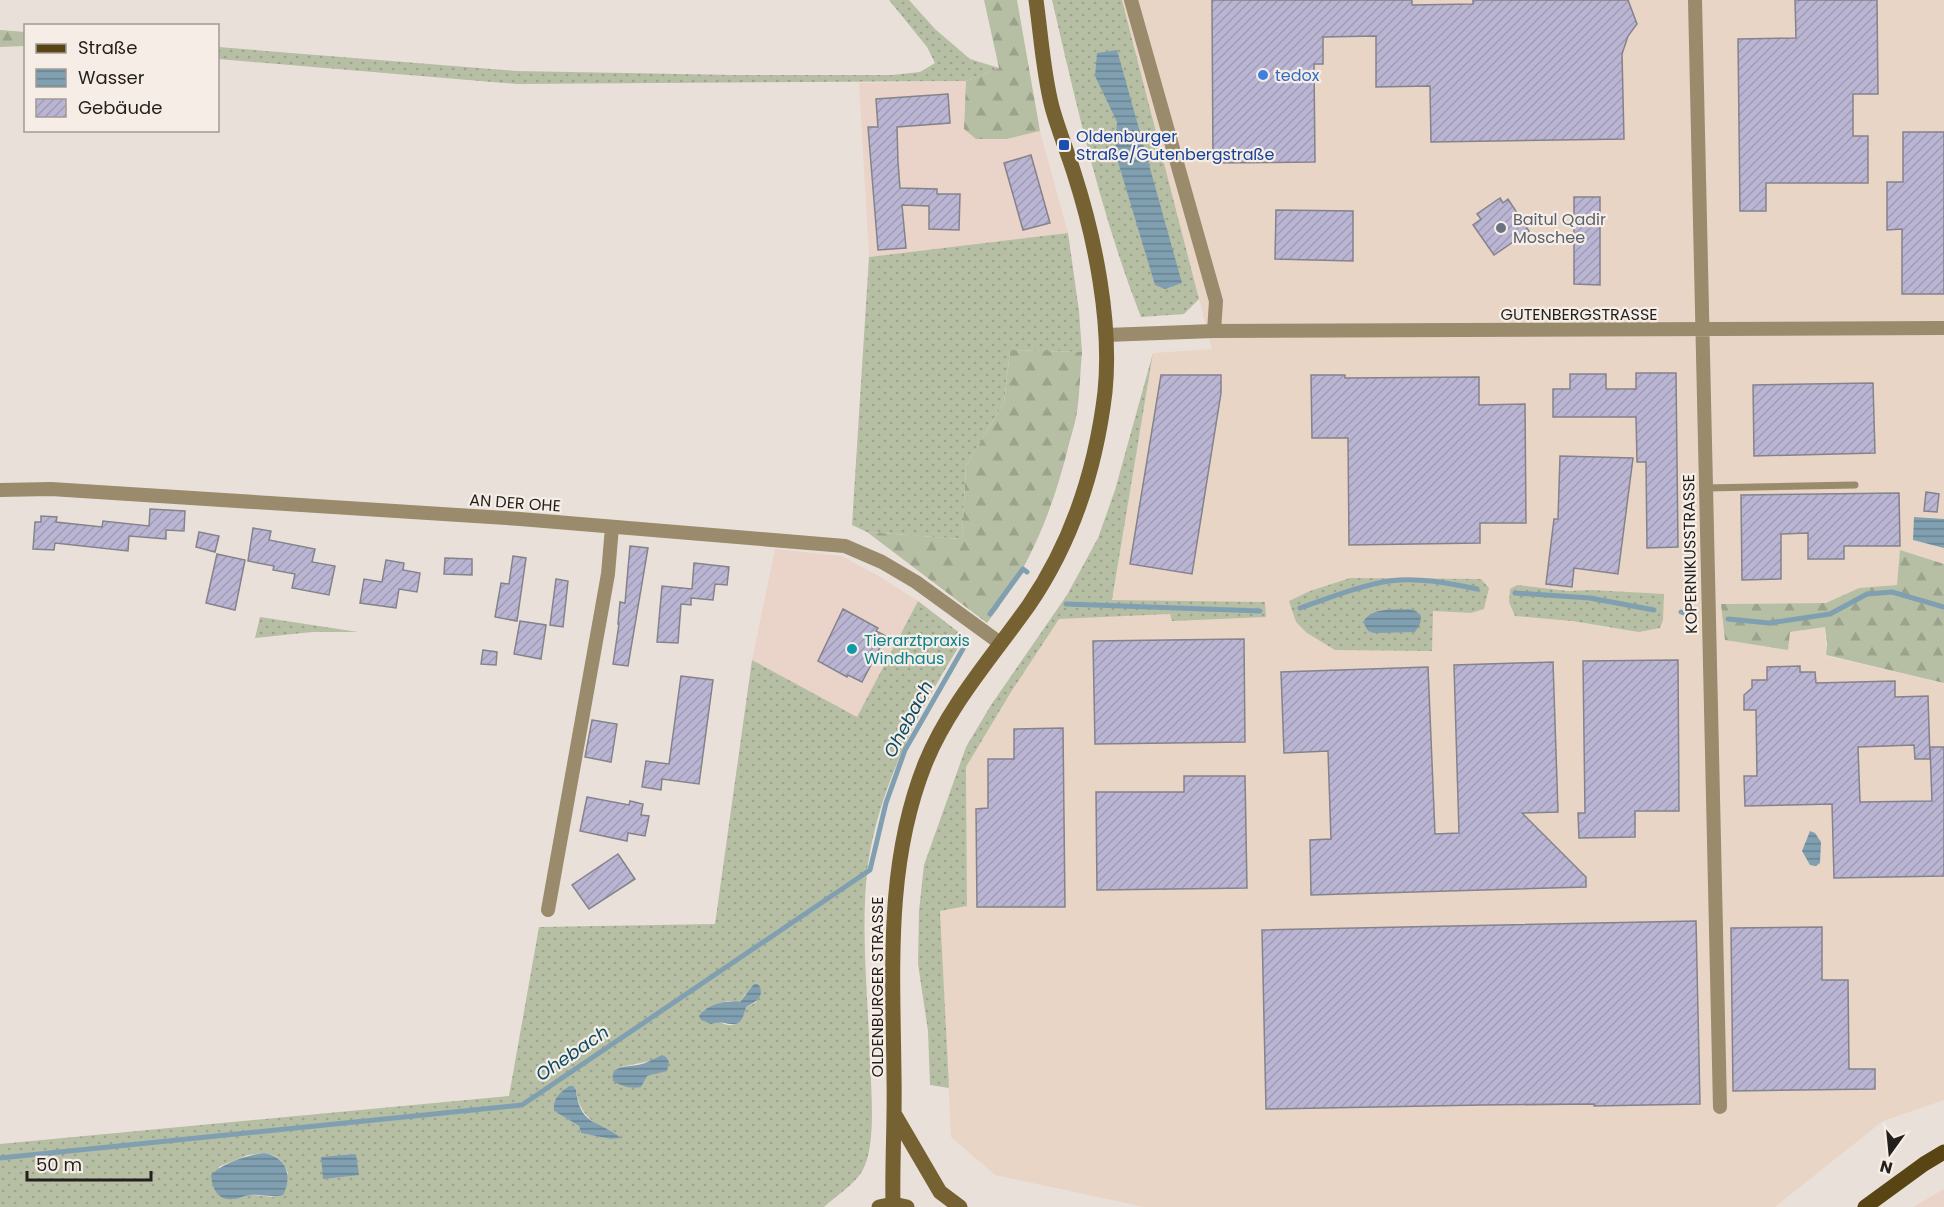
<svg xmlns="http://www.w3.org/2000/svg" width="1944" height="1207" font-family="Poppins,sans-serif">
  <style>
    .commercial { fill: #ead3c8 }
    .industrial { fill: #e8d5c6; fill-rule: evenodd }
    .grass { fill: url(#grass-dots); fill-rule: evenodd }
    .forest { fill: url(#forest-firs) }
    .water { fill: url(#water-rules) }
    .lines { fill: none; stroke-linecap: round; stroke-linejoin: round }
    .stream { stroke: #80a0b1; stroke-width: 5 }
    .building { fill: url(#building-hatch); stroke: #84828b; stroke-width: 1.5 }
    .lane { stroke: #998b6c; stroke-width: 7 }
    .street { stroke: #998b6c; stroke-width: 14 }
    .secondary { stroke: #756131; stroke-width: 15 }
    .primary { stroke: #584513; stroke-width: 15 }
    .shop-dot { fill: #3f7fe0; stroke: #f6eee6; stroke-width: 2 }
    .transit-dot { fill: #1a4fb4; stroke: #f6eee6; stroke-width: 2 }
    .worship-dot { fill: #6b7280; stroke: #f6eee6; stroke-width: 2 }
    .culture-dot { fill: #0f9aa8; stroke: #f6eee6; stroke-width: 2 }
    .labels { text-anchor: middle; dominant-baseline: central; stroke-width: 4.5; stroke-linejoin: round; paint-order: stroke }
    .shop-label { font-size: 16px; fill: #366cbe; stroke: #f6eee6; text-anchor: start }
    .transit-label { font-size: 16px; fill: #164399; stroke: #f6eee6; text-anchor: start }
    .worship-label { font-size: 16px; fill: #5b616d; stroke: #f6eee6; text-anchor: start }
    .street-label { font-size: 16px; fill: #221f1c; stroke: #f6eee6 }
    .culture-label { font-size: 16px; fill: #0d838f; stroke: #f6eee6; text-anchor: start }
    .water-label { font-size: 18px; font-style: italic; fill: #0b4c65; stroke: #f6eee6 }
  </style>
  <defs>
    <pattern id="grass-dots" width="8" height="8" patternUnits="userSpaceOnUse" patternTransform="scale(1.5)"><rect width="8" height="8" fill="#b6bea4"/><path d="M2 2h.1M6 6h.1" fill="none" stroke="#9ca38d" stroke-width="1.8" stroke-linecap="round"/></pattern>
    <pattern id="forest-firs" width="22" height="20" patternUnits="userSpaceOnUse" patternTransform="scale(1.5)"><rect width="22" height="20" fill="#b6bea4"/><path d="M5 1l3.5 6h-7zM16 11l3.5 6h-7z" fill="#9ca38d"/></pattern>
    <pattern id="water-rules" width="6" height="5" patternUnits="userSpaceOnUse" patternTransform="scale(1.5)"><rect width="6" height="5" fill="#80a0b1"/><path d="M0 2.5h6" fill="none" stroke="#68828f"/></pattern>
    <pattern id="building-hatch" width="6" height="6" patternUnits="userSpaceOnUse" patternTransform="scale(1.5)"><rect width="6" height="6" fill="#bbb5d4"/><path d="M-1 1l2-2M0 6l6-6M5 7l2-2" fill="none" stroke="#a09bb5"/></pattern>
  </defs>
  <rect width="100%" height="100%" fill="#e9e1d9"/>
  <path class="commercial" d="M966,81L964,129L1007,139L1040,131L1068,233L869,257L859,83Z
    M775,549L842,556L882,578L918,601L857,718L752,660Z
    M1944,1189V1207H1913Z"/>
  <path class="industrial" d="M1122,0H1944V564L1900,550L1898,585L1859,588L1826,603L1721,604L1788,650L1790,632L1825,627L1826,656L1944,683V1100L1883,1121L1775,1207H1144L995,1175L951,1137L940,911L967,906L966,767L1011,692L1059,618L1170,614L1172,620L1266,617L1265,602L1112,601L1153,353L1212,349ZM1350,578L1471,613L1290,601L1310,591ZM1517,585L1568,591L1593,590L1664,595L1609,628L1572,621Z"/>
  <path class="grass" d="M889,0H909L935,29L970,59L999,68L966,81L516,84L218,59V47L516,71L735,75H892L920,72L935,63L927,47Z
    M1052,0H1122L1199,299L1184,314L1141,317C1101,215 1077,107 1052,0Z
    M1068,233L1079,311L1082,352L1010,350L1004,403L966,466L962,539L867,532L852,525L869,257Z
    M1153,353L1112,600L1265,602L1266,617L1172,621L1170,614L1059,619L1011,692L966,767L967,906L940,911L949,1088L930,1085L928,1031L918,964L919,911L924,865L966,747L991,705L1067,595L1098,538L1115,490Z
    M1350,578L1481,579L1489,588L1484,609L1471,613L1433,611L1432,651L1335,650L1307,633L1296,622L1289,601L1310,591Z
    M1517,585L1568,591L1592,590L1664,594L1663,620L1660,628L1639,632L1572,621L1515,616L1509,602L1510,589Z
    M918,601L961,634V643C919,711 880,784 868,864C860,927 868,997 870,1060C871,1089 877,1150 861,1173C854,1184 835,1197 824,1207H0V1144L509,1096L539,927L715,924L752,660L857,717ZM746,993L757,1002L746,1007C739,1037 719,1024 703,1010L728,1001L740,1002ZM650,1061L655,1074L646,1076L620,1067ZM569,1086L576,1088C578,1116 597,1126 620,1137L610,1139L581,1133L579,1126L554,1111C552,1099 560,1092 569,1086ZM264,1153C278,1155 282,1160 288,1173L274,1197L253,1195L240,1196L218,1167L248,1155Z
    M260,617L358,632H312L255,638Z"/>
  <path class="forest" d="M984,0H1017L1040,131L1007,139H976L964,129L966,81L999,68Z
    M0,30L25,32V46L0,47Z
    M1010,350L1082,352C1080,372 1080,392 1077,412C1075,425 1070,439 1067,452C1051,515 1027,572 987,623L867,532L962,539L966,466L1004,403Z
    M1900,550L1944,564V683L1826,655L1827,644L1825,627L1790,632L1788,650L1725,640L1721,604L1826,603L1859,588L1897,585Z"/>
  <path class="water" d="M1117,50L1182,283L1165,289L1155,285L1115,152L1117,122L1095,76L1097,53Z
    M1914,517L1944,519V548L1913,540Z
    M1408,609L1416,611L1421,616L1420,624L1415,632L1374,633L1368,631L1363,622C1372,607 1393,610 1408,609Z
    M1810,831L1815,833L1821,842L1820,863L1816,866L1810,865L1802,851Z
    M754,984H758C766,996 756,1002 746,1007C739,1037 729,1017 711,1024L701,1020L699,1016C706,1004 728,1000 740,1002Z
    M662,1055L666,1057L669,1062L667,1071L647,1076L641,1087C630,1089 622,1086 613,1081C610,1065 627,1067 638,1065C647,1063 654,1059 662,1055Z
    M569,1086H573L576,1089C579,1126 599,1120 621,1138L610,1139L581,1133L579,1126L554,1111C552,1099 560,1092 569,1086Z
    M264,1153C286,1157 293,1175 283,1195C272,1198 262,1194 251,1195C244,1195 239,1199 233,1199C217,1201 212,1187 211,1175C223,1163 247,1155 264,1153Z
    M356,1154L359,1175L323,1179L321,1157Z"/>
  <g class="lines">
    <path class="stream" d="M1515,593L1590,598L1654,610
      M1066,604L1260,611
      M1300,608C1329,598 1359,586 1389,581C1418,577 1449,583 1477,589
      M1681,612L1687,614
      M990,614L1023,569L1027,572
      M1728,619L1769,623L1830,614L1867,594L1892,592L1944,607
      M0,1158L522,1105L870,870L886,803L905,750L964,647"/>
  </g>
  <path class="building" d="M1212,0H1412V5L1473,4V0H1628L1637,24L1628,36L1622,54L1624,139L1431,142L1430,86L1376,87V36L1323,37V64H1314L1315,162L1213,163Z
    M1795,0H1877L1878,94H1853V136H1868V183H1766V211H1740L1738,39L1796,38Z
    M948,94L950,123L897,127L898,162L900,188L937,189V194H960L959,230L929,229V206L902,205L906,248L878,250L868,127H878L876,99Z
    M1903,132H1944V294H1902V229L1887,230V182H1903Z
    M1031,155L1050,223L1023,230L1004,163Z
    M1574,197H1600V285L1574,284Z
    M1500,198L1503,203L1508,199L1529,231L1494,255L1473,225L1481,219L1477,214Z
    M1276,210L1353,211V261L1275,259Z
    M1636,373H1676L1678,547L1647,548L1646,462H1637L1636,417H1553V389H1570V374H1606V389H1636Z
    M1161,375H1221V393L1192,574L1130,564Z
    M1311,375H1345V378L1479,377V405L1525,404L1526,523H1480V543L1349,545L1348,438H1312Z
    M1873,383L1875,453L1754,456L1753,385Z
    M1560,456L1633,458L1618,574L1574,568L1572,587L1546,584L1554,519H1558Z
    M1926,492L1939,494L1937,512L1924,511Z
    M1899,493L1900,546H1844V559H1808V533L1781,534V579L1742,580L1741,495Z
    M150,509L185,511L184,531L166,530V539L129,536L128,551L55,543L54,550L33,549L35,522H41V516L57,517L56,522L102,527L103,521L149,526Z
    M253,528L271,531L269,540L315,549L312,562L335,566L329,595L292,588L295,574L273,570L274,566L248,561Z
    M199,532L219,536L215,552L196,547Z
    M630,546L648,548L628,666L613,664L619,624H618L620,602L625,603Z
    M217,554L245,560L235,610L206,603Z
    M513,556L526,558L517,621L495,617L501,583L509,584Z
    M445,558L472,559V575L444,574Z
    M386,560L404,563L403,570L420,573L417,592L399,589L396,608L360,603L364,579L382,582Z
    M694,563L729,567L727,585L715,584L713,600L691,598V605L681,604L678,643L657,642L662,586L692,589Z
    M556,579L568,581L563,627L550,625Z
    M843,609L878,628L876,631L886,636L862,682L848,675L847,677L818,661Z
    M520,621L546,625L541,659L514,654Z
    M1244,639L1245,742L1095,744L1093,641Z
    M483,650L497,652L496,665L481,664Z
    M1678,660L1679,811H1635V837L1579,838L1578,813H1585L1583,661Z
    M1553,662L1558,812L1522,813L1586,877V887L1311,895L1310,840L1331,839L1328,751L1284,753L1281,672L1428,667L1435,834L1459,833L1454,665Z
    M1800,666V672H1815L1816,683L1895,681V697L1928,696L1930,759H1915L1914,745L1858,747L1860,802L1932,801L1930,747H1944V876L1834,878L1832,804L1745,806L1744,776H1757L1756,710H1744V695L1752,688V680H1767V667Z
    M681,676L713,680L699,784L662,779L661,790L642,787L646,761L669,764Z
    M592,720L617,724L611,762L585,757Z
    M1063,728L1065,907H977L976,809L988,808V759H1014V729Z
    M1184,776H1245L1247,888L1097,890L1096,792H1184Z
    M587,797L629,805L630,801L643,804L641,815L649,816L645,836L628,833L627,841L580,831Z
    M618,854L635,879L589,909L572,885Z
    M1696,921L1700,1104L1594,1106V1104L1482,1105L1266,1109L1262,930Z
    M1822,927V980H1848L1849,1069H1875V1089L1733,1091L1731,928Z"/>
  <g class="lines">
    <path class="lane" d="M1705,488L1855,485"/>
    <path class="street" d="M1131,0L1216,301L1214,331
      M1695,0L1720,1107
      M1106,335L1214,331L1944,328
      M0,490L51,489L520,519L845,546L882,562L916,582L1000,643
      M548,910L608,574L612,527"/>
    <path class="secondary" d="M895,1115L940,1192L960,1207
      M893,1204C892,1162 895,1120 894,1077C893,971 885,865 925,764C949,705 993,656 1029,605C1072,542 1096,467 1105,392C1112,323 1095,238 1074,173C1067,151 1058,129 1052,107C1043,72 1041,35 1036,0
      M879,1207L893,1204L907,1207"/>
    <path class="primary" d="M1865,1207L1924,1164L1944,1152"/>
  </g>
  <circle class="shop-dot" cx="1263" cy="75" r="6"/>
  <rect class="transit-dot" x="1058" y="139" width="12" height="12" rx="3"/>
  <circle class="worship-dot" cx="1501" cy="228" r="6"/>
  <circle class="culture-dot" cx="852" cy="649" r="6"/>
  <g class="labels">
    <g class="shop-label">
      <text x="1275" y="75">tedox</text>
    </g>
    <g class="transit-label">
      <text x="1076" y="136">Oldenburger<tspan x="1076" dy="18">Straße/Gutenbergstraße</tspan></text>
    </g>
    <g class="worship-label">
      <text x="1513" y="219">Baitul Qadir<tspan x="1513" dy="18">Moschee</tspan></text>
    </g>
    <g class="street-label">
      <text x="1579" y="314">GUTENBERGSTRASSE</text>
      <text transform="translate(515 503) rotate(4)">AN DER OHE</text>
      <text transform="translate(1690 554) rotate(-91)">KOPERNIKUSSTRASSE</text>
      <text transform="translate(877 987) rotate(-90)">OLDENBURGER STRASSE</text>
    </g>
    <g class="culture-label">
      <text x="864" y="640">Tierarztpraxis<tspan x="864" dy="18">Windhaus</tspan></text>
    </g>
    <g class="water-label">
      <text transform="translate(908 719) rotate(-62)">Ohebach</text>
      <text transform="translate(572 1053) rotate(-34)">Ohebach</text>
    </g>
  </g>
  <rect x="24" y="24" width="195" height="108" fill="#f6eee6" stroke="#a19b95" stroke-width="1.5"/>
  <rect x="36" y="44" width="30" height="9" fill="#584513" stroke="#a19b95" stroke-width="1.5"/>
  <text x="78" y="54" font-size="18" fill="#221f1c">Straße</text>
  <rect x="36" y="69" width="30" height="18" fill="url(#water-rules)" stroke="#a19b95" stroke-width="1.5"/>
  <text x="78" y="84" font-size="18" fill="#221f1c">Wasser</text>
  <rect x="36" y="99" width="30" height="18" fill="url(#building-hatch)" stroke="#a19b95" stroke-width="1.5"/>
  <text x="78" y="114" font-size="18" fill="#221f1c">Gebäude</text>
  <g transform="translate(1890 1153) rotate(195)" stroke="#f6eee6" stroke-width="4.5" paint-order="stroke">
  <path d="M0-4.5L10 22L0 15L-10 22Z" fill="#221f1c"/>
  <text y="-9" font-size="16" font-weight="bold" text-anchor="middle" fill="#221f1c">N</text>
  </g>
  <path d="M27 1171v9h124v-9" fill="none" stroke="#221f1c" stroke-width="3"/>
  <text x="36" y="1171" font-size="18" fill="#221f1c" stroke="#f6eee6" stroke-width="4.5" paint-order="stroke">50 m</text>
</svg>
